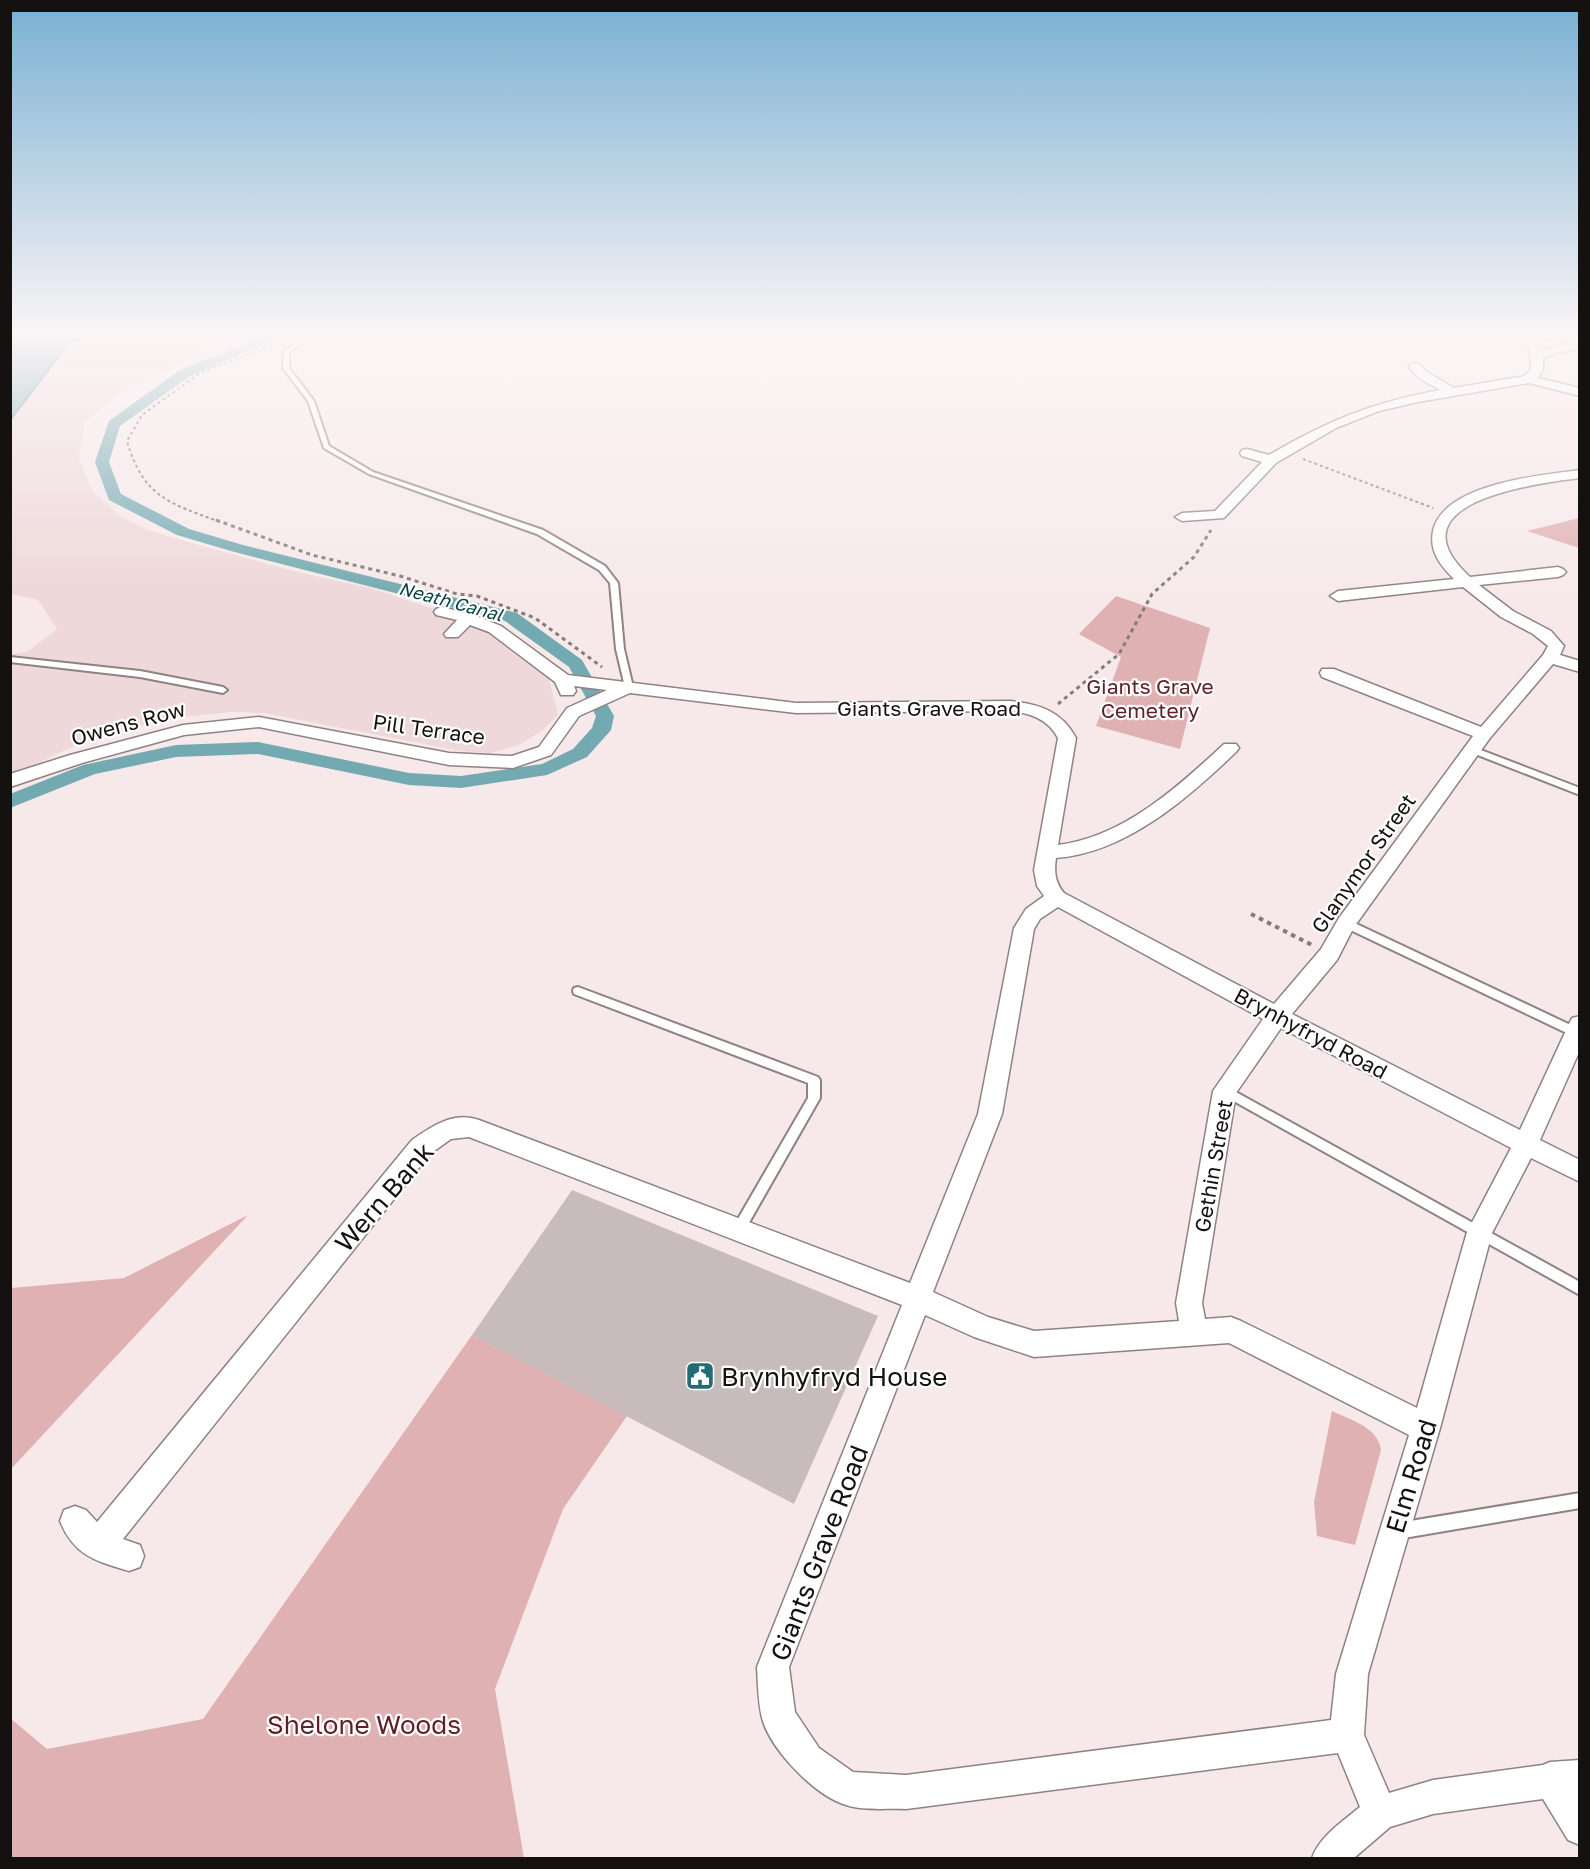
<svg xmlns="http://www.w3.org/2000/svg" width="1590" height="1869" font-family="'Golos Text',sans-serif">
  <style>
    .built { fill: #eed8d9 }
    .green { fill: #dfb1b3 }
    .water { fill: #73aab1; stroke: #577c81; stroke-width: 1.5 }
    .lines { fill: none; stroke-linecap: round; stroke-linejoin: round }
    .canal { fill: #73aab1; fill-rule: evenodd }
    .building { fill: #c8bbbc }
    .service-casing { stroke: #8e8282; stroke-width: 4 }
    .minor-casing { stroke: #8e8282; stroke-width: 3 }
    .path-far2 { stroke: #847b7b; stroke-width: 2; stroke-dasharray: 3 3; stroke-linecap: butt }
    .path-far1 { stroke: #847b7b; stroke-width: 3; stroke-dasharray: 4 4; stroke-linecap: butt }
    .path { stroke: #847b7b; stroke-width: 4; stroke-dasharray: 4.5 4.5; stroke-linecap: butt }
    .service { fill: #fff; fill-rule: evenodd }
    .minor { fill: #fff; fill-rule: evenodd }
    .labels { text-anchor: middle; dominant-baseline: central; stroke-width: 4.5; stroke-linejoin: round; paint-order: stroke }
    .far-water-label { font-size: 18px; font-style: italic; fill: #0b4045; stroke: #fff }
    .park-label { font-size: 21px; fill: #5e2129; stroke: #fff }
    .street-label { font-size: 21px; fill: #161111; stroke: #fff }
    .near-street-label { font-size: 26px; fill: #161111; stroke: #fff }
    .near-poi-label { font-size: 26px; fill: #161111; stroke: #fff; text-anchor: start }
    .near-park-label { font-size: 26px; fill: #5e2129; stroke: #fff }
  </style>
  <rect width="100%" height="100%" fill="#f7e9ea"/>
  <path class="built" d="M83,336H250L213,349L130,386L85,422L79,458L91,489L120,516L148,530L198,545L297,572L370,588L495,629L549,679L558,715L543,730L519,745L491,753L460,751L264,713L231,712L184,717L110,732L58,753L11,778L10,654L27,652L57,629L38,600L11,594L10,419L70,341Z"/>
  <path class="green" d="M1579,518V548L1527,531Z
    M1116,596L1210,628L1180,749L1096,726L1121,657L1079,634Z
    M248,1215L11,1469V1288L124,1278Z
    M472,1335L627,1416L563,1509L495,1689L524,1858H11L10,1718L47,1749L203,1719Z
    M1332,1411C1351,1420 1378,1427 1381,1450L1355,1545L1317,1536L1314,1502Z"/>
  <path class="water" d="M11,336H82L77,341L70,342L11,419Z"/>
  <g class="lines">
    <path class="canal" d="M265,336H283L190,376L120,426L109,462L121,494L189,529L243,545L517,613L582,660L614,716L611,730L587,757L547,775L461,788L409,785L258,754L176,757L95,774L10,808V794L83,765L176,745L258,742L409,773L461,776L542,764L573,749L592,728L596,716L569,667L505,621L231,551L177,535L109,500L95,462L109,421L180,370Z"/>
  </g>
  <path class="building" d="M572,1190L878,1316L794,1504L472,1335Z"/>
  <g class="lines">
    <g class="service-casing">
      <path id="service" d="M310,336H319L302,343L289,353V368L314,401L329,446L373,472L543,530L605,566L618,583L624,649L633,687L632,689H626L625,687L616,649L610,583L599,570L537,534L369,474L324,448L308,401L283,368L284,351L298,341Z
        M1537,336L1580,339V343L1540,338Z
        M10,657L140,671L223,687L227,690L223,693L140,677L10,662Z
        M1473,747L1580,788V795L1470,752L1468,750Z
        M1346,919L1579,1029L1580,1034L1575,1036L1571,1035L1342,926L1341,923L1342,920Z
        M578,987L818,1077L820,1080V1098L742,1235L737,1237L732,1235L731,1231L808,1098V1083L574,994L573,991L574,988Z
        M1225,1086L1580,1282V1295L1221,1094L1219,1091L1221,1088Z
        M1580,1493V1508L1398,1539L1393,1536L1390,1531L1393,1526L1398,1523Z"/>
    </g>
    <g class="minor-casing">
      <path id="minor" d="M1516,336H1529L1542,350L1580,342V349L1555,353L1543,358V369L1538,378L1580,388V396L1529,383L1418,402L1379,411L1336,428L1276,463L1224,518L1182,521L1175,517L1182,513L1215,511L1262,462L1242,456L1240,453L1242,450L1247,449L1269,455C1330,420 1370,403 1440,390L1419,378L1409,367L1411,364H1419L1427,372L1454,388L1525,376L1531,369L1530,349Z
        M1580,470V478C1531,484 1389,503 1470,577L1558,567L1563,569L1566,572L1563,575L1558,577L1479,585L1513,611L1551,631L1564,646L1560,655L1580,661V672L1553,664L1490,738L1354,927L1337,960L1292,1014L1520,1130L1569,1024L1572,1018L1580,1016V1050L1540,1140L1580,1160V1182L1531,1158L1492,1233L1440,1428L1368,1674L1364,1735L1389,1793L1433,1780L1543,1765L1550,1762L1580,1760V1845L1568,1840L1543,1799L1433,1814L1390,1827L1354,1858H1312C1320,1836 1342,1822 1360,1807L1338,1753L906,1809C887,1808 864,1811 846,1805C815,1796 770,1749 762,1718C758,1702 758,1683 757,1667L902,1305L469,1137L451,1139L430,1154L123,1539L140,1545L144,1556L140,1567L129,1571C96,1561 74,1556 60,1521L64,1510L75,1506L86,1510L97,1522L412,1140C432,1126 454,1111 479,1120L910,1283L978,1114L1014,928L1026,909L1044,896L1037,886L1034,870L1058,738C1048,719 1030,713 1010,711L796,713L630,693L579,716L551,755L513,768L449,765L259,727L184,735L82,763L10,787V774L70,755L183,725L259,717L449,753L512,756L539,747L567,708L607,690L574,686L576,691L573,695H561L555,682L489,632L470,625L458,637H446L444,634L457,620L436,615L434,612L436,609L442,607L474,615L501,626L568,675L796,703L1010,701C1039,704 1062,711 1076,738L1058,845C1123,837 1178,787 1224,744H1236L1239,748L1236,752C1188,798 1126,853 1056,858C1054,872 1055,882 1064,893L1274,1004L1321,949L1339,918L1473,736L1322,677L1320,673L1322,669H1334L1481,727L1543,655L1548,646L1533,634L1501,617L1463,587L1338,601L1330,596L1338,591L1454,579C1440,565 1429,551 1433,531C1443,484 1540,475 1580,470ZM1058,907L1263,1019L1213,1091L1176,1303L1179,1321L1034,1331L988,1317L933,1292L1002,1114L1034,929L1040,919ZM1281,1028L1511,1148L1467,1232L1417,1408L1241,1321L1231,1317L1205,1319L1202,1303L1236,1093ZM925,1315L974,1337L1034,1357L1229,1343L1409,1435L1336,1674L1331,1720L906,1775L853,1772L819,1748L795,1712L789,1667Z"/>
    </g>
    <path class="path-far2" d="M1303,459L1433,508
      M220,522C169,503 143,497 127,441L142,415L200,373L276,344"/>
    <path class="path-far1" d="M216,520L312,555L400,576L457,594L477,596L535,618L602,667
      M1058,704L1119,654L1152,594L1194,557L1211,530"/>
    <path class="path" d="M1251,914L1312,945"/>
    <use href="#service" class="service"/>
    <use href="#minor" class="minor"/>
  </g>
  <linearGradient id="sky" x2="0" y2="1"><stop stop-color="#79b0d2"/><stop offset="0.56" stop-color="#fbf5f6"/><stop offset="1" stop-color="#fbf5f6" stop-opacity="0"/></linearGradient>
  <rect width="1590" height="598" fill="url(#sky)"/>
  <defs>
    <g id="civic-square" transform="scale(1.5)"><rect x="-9" y="-9" width="18" height="18" rx="4" fill="#226d75" stroke="#fff"/><path d="M-.6-6.5H3V-4.5H.6V-3L4-1V1h2V6H-6V1h2V-1L-.6-3ZM-1.2 2.5V6h2.4V2.5Z" fill="#fff"/></g>
  </defs>
  <g fill-rule="evenodd">
    <use href="#civic-square" x="700" y="1376"/>
  </g>
  <g class="labels">
    <g class="far-water-label">
      <text transform="translate(451 601) rotate(15)">Neath Canal</text>
    </g>
    <g class="park-label">
      <text x="1150" y="686">Giants Grave<tspan x="1150" dy="24">Cemetery</tspan></text>
    </g>
    <g class="street-label">
      <text x="929" y="708">Giants Grave Road</text>
      <text transform="translate(128 723) rotate(-15)">Owens Row</text>
      <text transform="translate(429 729) rotate(8)">Pill Terrace</text>
      <text transform="translate(1363 863) rotate(-55)">Glanymor Street</text>
      <text transform="translate(1311 1033) rotate(28)">Brynhyfryd Road</text>
      <text transform="translate(1213 1166) rotate(-80)">Gethin Street</text>
    </g>
    <g class="near-street-label">
      <text transform="translate(384 1197) rotate(-49)">Wern Bank</text>
      <text transform="translate(1411 1476) rotate(-73)">Elm Road</text>
      <text transform="translate(819 1553) rotate(-69)">Giants Grave Road</text>
    </g>
    <g class="near-poi-label">
      <text x="721" y="1376">Brynhyfryd House</text>
    </g>
    <g class="near-park-label">
      <text x="364" y="1724">Shelone Woods</text>
    </g>
  </g>
  <rect width="1590" height="1869" fill="none" stroke="#161111" stroke-width="24"/>
</svg>
